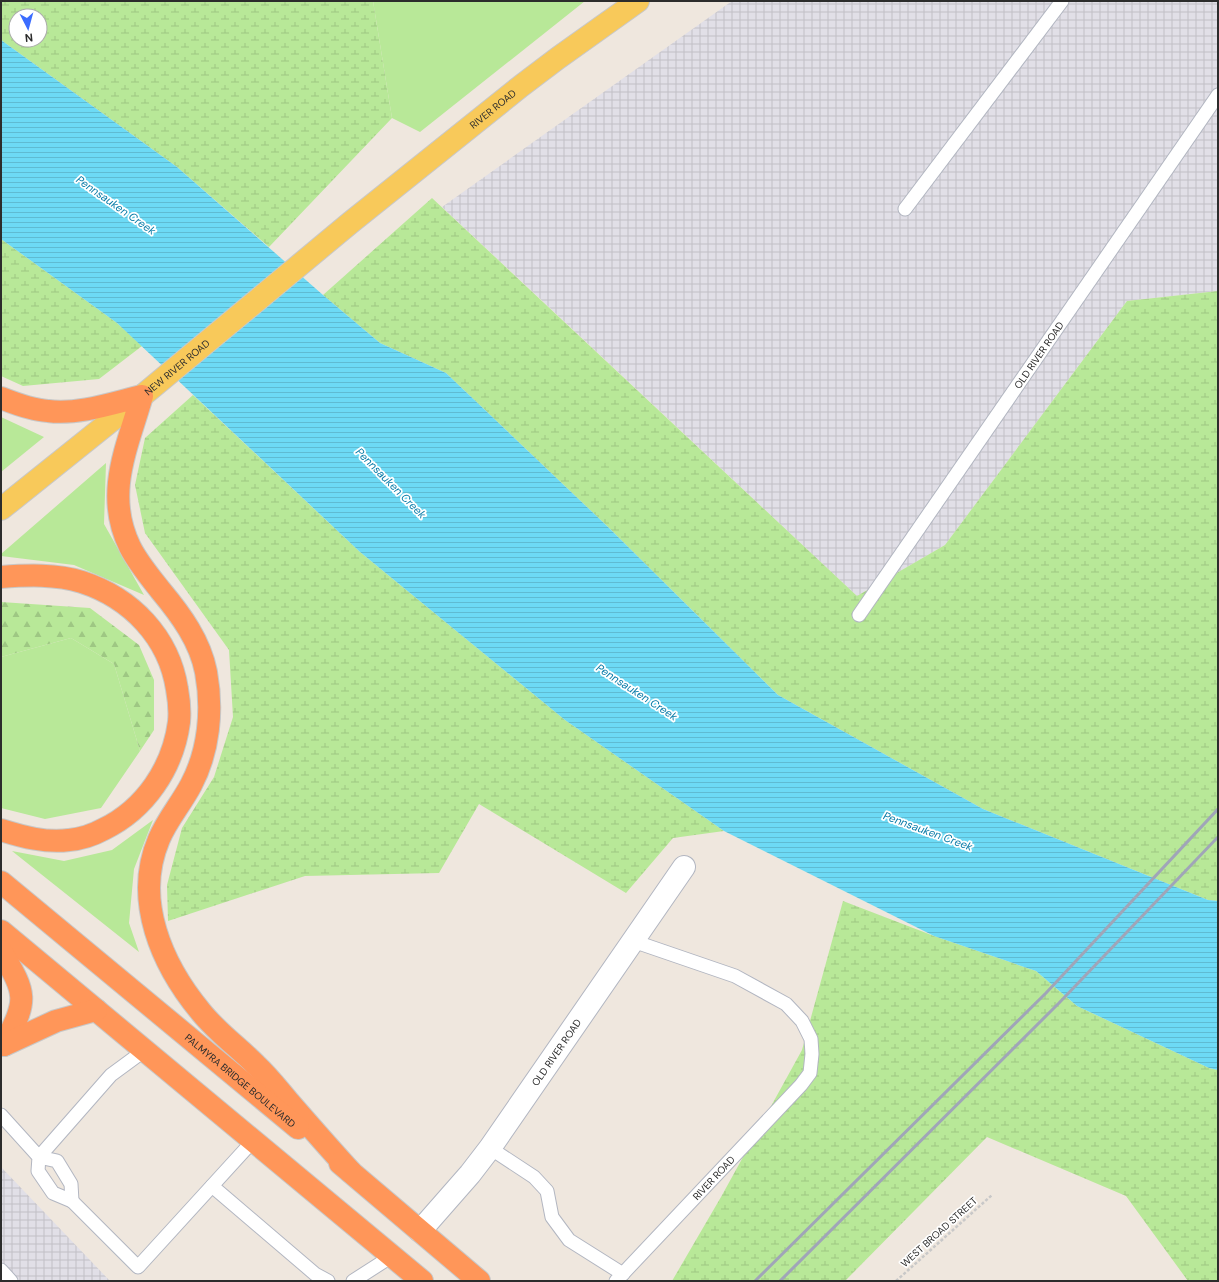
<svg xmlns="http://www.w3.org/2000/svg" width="1219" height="1282" font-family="'DM Sans',sans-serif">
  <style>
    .industrial { fill: url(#industrial-grid) }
    .grass { fill: #b8e898 }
    .forest { fill: url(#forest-firs) }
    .wetland { fill: url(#wetland-marsh); fill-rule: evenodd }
    .water { fill: url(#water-rules) }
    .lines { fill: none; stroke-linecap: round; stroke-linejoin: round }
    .lane-casing { stroke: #b2b6c1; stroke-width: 15 }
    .street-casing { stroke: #b2b6c1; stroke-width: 24 }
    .primary-casing { stroke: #c8c8c8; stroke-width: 24 }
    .highway-casing { stroke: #c8c8c8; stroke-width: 24 }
    .path { stroke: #c8c8c8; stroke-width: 2.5; stroke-dasharray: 3 2; stroke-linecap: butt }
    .lane { stroke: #fff; stroke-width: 13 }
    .street { stroke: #fff; stroke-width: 22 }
    .primary { stroke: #f8c95a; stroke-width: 22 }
    .highway { stroke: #ff9659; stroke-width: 22 }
    .rail { stroke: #a0a5b8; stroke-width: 3 }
    .labels { text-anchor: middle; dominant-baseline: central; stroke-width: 3.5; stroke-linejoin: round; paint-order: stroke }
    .street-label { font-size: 10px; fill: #2c2c2c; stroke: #fff }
    .water-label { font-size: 11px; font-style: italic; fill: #067aa7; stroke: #fff }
  </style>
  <defs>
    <pattern id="industrial-grid" width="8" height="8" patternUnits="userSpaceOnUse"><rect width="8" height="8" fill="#e1dfe7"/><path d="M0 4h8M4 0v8" fill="none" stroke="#c1c0c6"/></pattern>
    <pattern id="forest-firs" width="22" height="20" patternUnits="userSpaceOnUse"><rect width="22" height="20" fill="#b8e898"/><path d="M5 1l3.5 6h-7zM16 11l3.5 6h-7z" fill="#9ec783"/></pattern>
    <pattern id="wetland-marsh" width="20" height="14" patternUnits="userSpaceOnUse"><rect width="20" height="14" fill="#b8e898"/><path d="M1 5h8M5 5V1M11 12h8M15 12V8" fill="none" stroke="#9ec783"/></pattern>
    <pattern id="water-rules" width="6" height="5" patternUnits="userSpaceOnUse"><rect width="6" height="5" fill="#6ddaf5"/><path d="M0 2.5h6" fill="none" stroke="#5fbbd2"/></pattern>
  </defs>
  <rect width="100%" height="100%" fill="#efe7de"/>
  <path class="industrial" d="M732,1H1218V291L1127,301L945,545L857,596L442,207Z
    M1,1167L110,1281H1Z"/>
  <path class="grass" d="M373,1H585L420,132L392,118Z
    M1,417L44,437L1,472Z
    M106,463L104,524L144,595L74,565L1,556V554Z
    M71,638L114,664L140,751L101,808L45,819L1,808V657Z
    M153,820L134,869L129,923L139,952L12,851L64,861L112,850Z"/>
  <path class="forest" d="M1,602L90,608L139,645L154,680V730L140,751L114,664L71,638L1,657Z"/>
  <path class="wetland" d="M1,1H373L392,118L269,247L177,167L1,40ZM16,16H40V40H16Z
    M432,198L857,596L945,545L1127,301L1218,291V901L1208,900L983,809L778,695L607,526L446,373L380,343L323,295Z
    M1,239L117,323L142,346L99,379L23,386L1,376Z
    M193,395L360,552L565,720L724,831L673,838L626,893L479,804L439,873L305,876L168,921L167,885L182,828L214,777L233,717L229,650L145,533L135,485L145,438Z
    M843,901L934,936L1036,971L1077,1006L1209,1068L1218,1070V1281H1188L1126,1196L987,1137L845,1281H672L721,1197L802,1050Z"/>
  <path class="water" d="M1,40L177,167L323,295L380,343L446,373L607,526L778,695L983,809L1208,900L1218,901V1070L1209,1068L1077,1006L1036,971L934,936L724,831L565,720L360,552L117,323L1,239Z"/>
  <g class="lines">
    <g class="lane-casing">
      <g id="lane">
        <path d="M905,209L1062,1"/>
        <path id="s1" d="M859,615L1218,95"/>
        <path d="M1,1115L39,1157L57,1161L71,1184L72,1201L53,1193L38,1171L39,1157L111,1075L145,1050"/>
        <path d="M490,1148L534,1177L547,1191L552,1217L569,1240L623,1274"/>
        <path d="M212,1186L315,1274L328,1281"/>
        <path d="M72,1201L138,1267L253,1141"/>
        <path d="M1,1270L11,1281"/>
        <path d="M353,1281L392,1256"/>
        <path id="s2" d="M616,1281L801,1085L810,1073L812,1054L811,1039L802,1021L786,1004L735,976L633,941"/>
      </g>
    </g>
    <g class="street-casing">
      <g id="street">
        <path id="s3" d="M420,1231L470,1174L490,1148L684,867"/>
      </g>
    </g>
    <g class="primary-casing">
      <g id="primary">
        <path id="s4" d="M1,509L142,396L350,223L521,86L558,58L638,1"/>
      </g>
    </g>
    <g class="highway-casing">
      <g id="highway">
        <path d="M1,398C16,404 32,410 48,411C78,415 113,403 142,396C127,448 104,494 130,547C138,563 150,577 161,591C181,615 200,641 206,672C213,710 209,751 191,785C181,804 167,820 159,839C133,900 162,965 201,1012C217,1032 238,1047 256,1065C268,1076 278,1089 289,1102C309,1125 330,1149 351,1172"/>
        <path d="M1,577C28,575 56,574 82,582C131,598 169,637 177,689C179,700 180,712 179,722C173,768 145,809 104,829C93,835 81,839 69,840C46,843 23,837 1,830"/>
        <path id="s5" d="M1,882L298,1128"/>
        <path d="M1,931L422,1281"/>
        <path d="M1,951C27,995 28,999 4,1045"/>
        <path d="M4,1045L56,1021L96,1010"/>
        <path d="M340,1163L479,1281"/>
      </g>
    </g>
    <path class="path" d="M896,1281L992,1195"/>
    <use href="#lane" class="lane"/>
    <use href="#street" class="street"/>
    <use href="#primary" class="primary"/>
    <use href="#highway" class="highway"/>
    <path class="rail" d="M755,1281L1046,993L1218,809
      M780,1281L1059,1003L1218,837"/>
  </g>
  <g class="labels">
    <g class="street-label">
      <text stroke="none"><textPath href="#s4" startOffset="634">RIVER ROAD</textPath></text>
      <text stroke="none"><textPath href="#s1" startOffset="316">OLD RIVER ROAD</textPath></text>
      <text stroke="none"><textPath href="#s4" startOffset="226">NEW RIVER ROAD</textPath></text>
      <text stroke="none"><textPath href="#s3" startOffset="225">OLD RIVER ROAD</textPath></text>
      <text stroke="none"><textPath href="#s5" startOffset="311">PALMYRA BRIDGE BOULEVARD</textPath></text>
      <text stroke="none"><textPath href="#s2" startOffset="142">RIVER ROAD</textPath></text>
      <text transform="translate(939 1232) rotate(-42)">WEST BROAD STREET</text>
    </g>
    <g class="water-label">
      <text transform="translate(116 205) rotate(35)">Pennsauken Creek</text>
      <text transform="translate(391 483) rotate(45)">Pennsauken Creek</text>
      <text transform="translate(637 692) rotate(33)">Pennsauken Creek</text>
      <text transform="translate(928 831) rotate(20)">Pennsauken Creek</text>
    </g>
  </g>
  <rect width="1219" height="1282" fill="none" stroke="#2c2c2c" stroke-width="4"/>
  <g transform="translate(28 28) rotate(174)"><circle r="19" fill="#ffffff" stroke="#ababab"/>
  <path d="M0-3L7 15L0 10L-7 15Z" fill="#3b6cff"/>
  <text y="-6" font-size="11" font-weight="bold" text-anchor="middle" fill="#2c2c2c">N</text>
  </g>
</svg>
